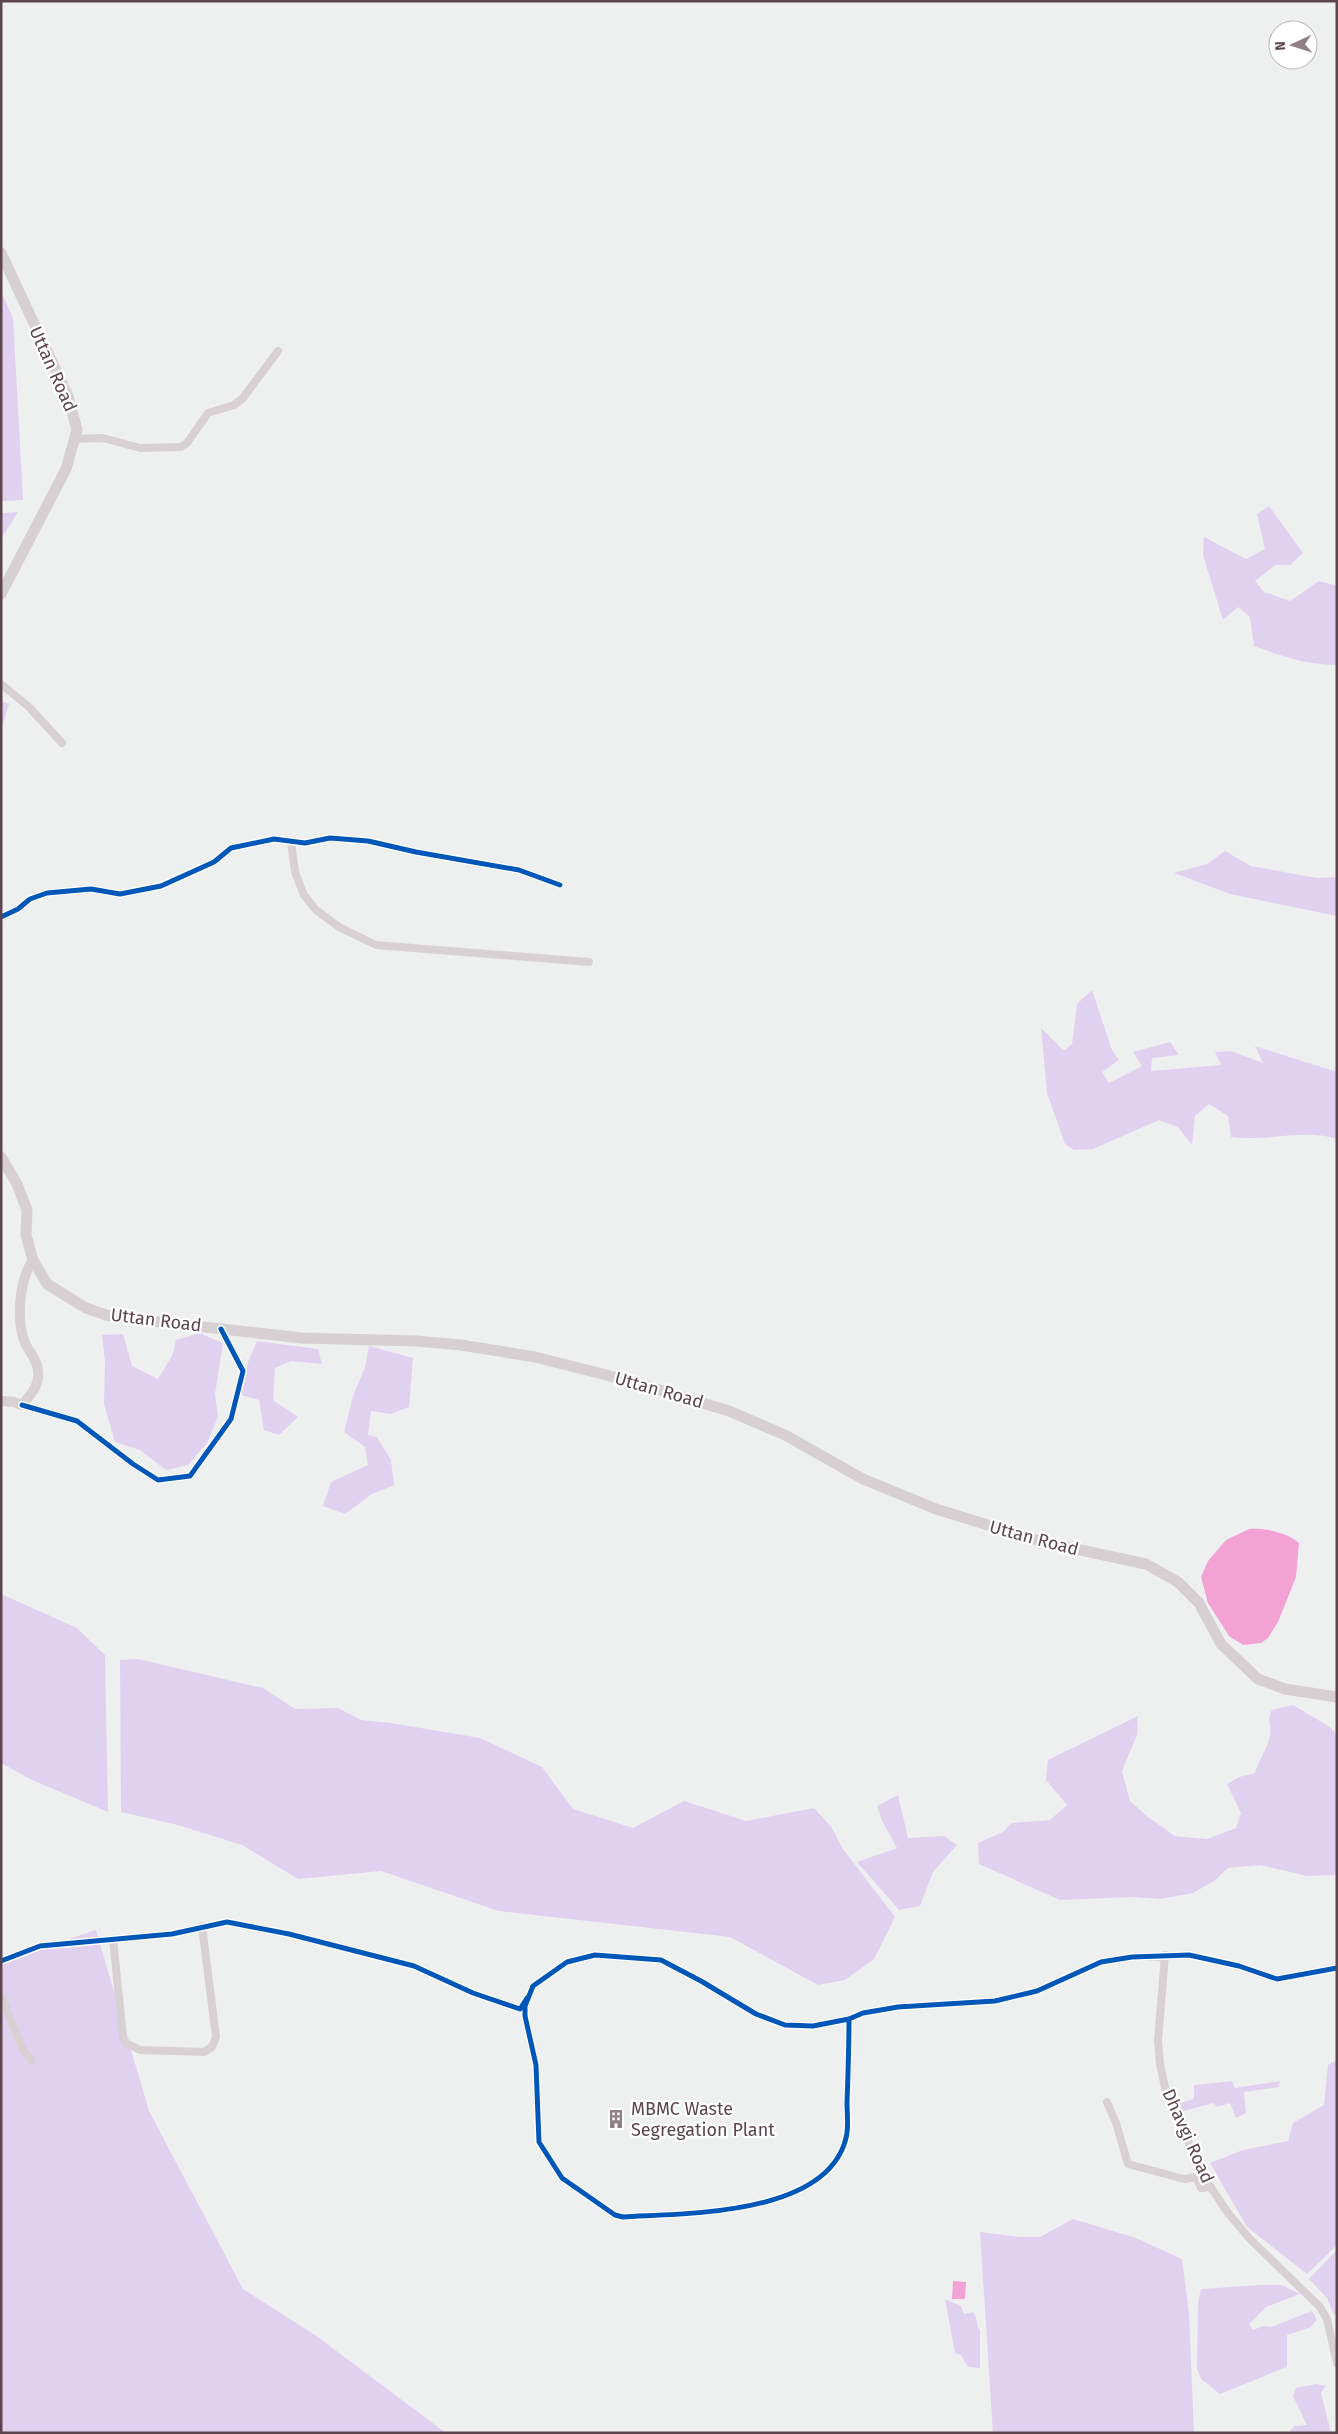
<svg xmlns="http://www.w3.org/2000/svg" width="1338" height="2434" font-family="'Fira Sans',sans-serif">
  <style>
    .green { fill: #e1d1f1 }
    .water { fill: #f2a2d5 }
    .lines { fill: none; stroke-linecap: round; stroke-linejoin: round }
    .minor { stroke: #d7d1d4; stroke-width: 8 }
    .tertiary { stroke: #d7d1d4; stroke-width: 10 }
    .secondary { stroke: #d6d0d2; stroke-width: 11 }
    .cycleway-casing { stroke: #fff; stroke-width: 8 }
    .cycleway { stroke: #0057b8; stroke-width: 5 }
    .labels { text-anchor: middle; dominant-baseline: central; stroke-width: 4.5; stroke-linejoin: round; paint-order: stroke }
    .street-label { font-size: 18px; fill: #5d444d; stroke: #fff }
    .poi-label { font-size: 18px; fill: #5d444d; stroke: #fff; text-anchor: start }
  </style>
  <rect width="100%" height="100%" fill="#eef0ef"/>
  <path class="green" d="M1,291L13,318L23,500L1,501Z
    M1269,506L1303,553L1290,565H1275L1255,581L1264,592L1290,601L1319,581L1337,586V665C1307,665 1282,656 1254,646L1250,617L1238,607L1223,620L1203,555L1204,537L1246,559L1265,549L1257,514Z
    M18,512L1,539V513Z
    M1,701L9,704L1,730Z
    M1225,851L1251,866L1317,878L1337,877V916L1230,894L1174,873L1207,864Z
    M1092,990L1112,1050L1119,1060L1102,1072L1109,1083L1142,1066L1133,1052L1170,1042L1179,1055L1152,1058L1151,1071L1221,1065L1215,1052L1231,1051L1263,1063L1255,1046L1337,1072V1139C1307,1128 1265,1142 1231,1137L1228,1116L1209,1104L1195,1116L1192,1145L1178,1127L1159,1120L1093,1149L1074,1150L1065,1144L1047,1093L1041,1028L1064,1051L1072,1044L1077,1004Z
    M199,1333L223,1343L215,1394L218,1417L207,1443L188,1465L166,1470L140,1450L115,1442L104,1404L105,1362L102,1335L123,1334L132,1366L158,1379L173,1354L176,1340Z
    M257,1341L318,1349L322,1364L291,1361L275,1368L273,1400L298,1417L279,1435L264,1430L259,1400L241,1395L248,1362Z
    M369,1346L413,1358L409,1407L391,1414L371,1411L368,1435L377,1437L391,1460L394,1485L372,1494L345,1514L323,1506L331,1482L368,1465L365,1447L344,1432L353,1396L365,1367Z
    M1,1594L77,1628L105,1655L108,1812L32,1780L1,1763Z
    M138,1659L263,1688L295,1709L338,1708L361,1720L391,1723L480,1738L542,1767L573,1809L633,1828L684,1801L746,1821L814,1808L832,1828L843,1849L895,1917L874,1959L845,1980L818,1985L730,1937L499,1911L381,1871L298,1879L242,1845L178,1825L121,1812L120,1660Z
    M1293,1705L1330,1727L1337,1735V1875L1307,1876L1260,1865L1228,1868L1214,1881L1193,1893L1160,1899L1132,1897L1060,1900L979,1864L978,1843L1003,1832L1012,1823L1050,1820L1067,1805L1046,1780L1048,1760L1138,1716L1137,1735L1122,1771L1130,1801L1148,1817L1175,1836L1207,1839L1236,1828L1241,1813L1227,1784L1239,1777L1255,1773C1259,1760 1267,1749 1270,1736C1272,1727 1266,1719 1272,1710Z
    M898,1795L908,1838L944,1836L957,1845L933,1872L920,1906L899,1910L857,1862L897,1848L882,1821L877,1806Z
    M96,1930L149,2111L243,2289L315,2335L446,2433H1V1962Z
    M1337,2060V2245L1307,2274L1247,2227L1210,2163L1243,2150L1288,2141L1293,2123L1324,2105L1328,2065Z
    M1232,2081L1235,2088L1280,2081L1279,2087L1244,2092L1246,2113L1236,2118L1230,2103L1216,2107L1214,2103L1179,2112L1177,2104L1194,2099V2085Z
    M1073,2219L1136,2238L1182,2259L1189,2313L1194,2433H993L980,2232L1020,2237H1040Z
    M1337,2250V2314L1334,2315L1327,2298L1309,2279Z
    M1261,2285H1282L1300,2294L1266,2307L1249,2324L1253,2330L1263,2326L1271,2327L1312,2311L1317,2320L1309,2328L1287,2335V2367L1220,2394L1201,2379L1197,2369L1198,2302L1201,2289Z
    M945,2299L961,2306L964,2314L973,2312C978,2318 975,2325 980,2330V2368L968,2367L961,2355L955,2353Z
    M1316,2384L1326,2386L1321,2393L1331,2433H1289L1294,2426L1307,2425L1293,2396L1296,2388Z"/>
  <path class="water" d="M1249,1529C1264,1528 1287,1532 1299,1543L1296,1577L1278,1622L1268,1638L1261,1643L1243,1645L1229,1636L1208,1603L1201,1577L1208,1561L1226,1540Z
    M953,2281L966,2282L965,2299H952Z"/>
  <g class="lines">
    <path class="minor" d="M75,439L103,438L140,448L181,447L187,443L208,413L234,405L243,398L278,351
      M1,684L29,707L62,743
      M291,841L295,872L304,895L316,910L339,927L376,945L589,962
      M1,917L18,909L30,899L47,893L91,889L120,894L161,886L214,862L231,848L274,839L305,843L330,838L368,841L416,852L519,870L560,885
      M22,1405L77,1421L133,1464L158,1480L190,1476L231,1419L243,1371L221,1329
      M113,1939L123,2037L126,2043L140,2050L204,2052L212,2047L216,2037L202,1926
      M1165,1955L1158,2041L1160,2064L1166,2092L1204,2177L1228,2213L1249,2238L1320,2307L1327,2319L1337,2363
      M1,1961L40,1946L172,1934L227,1922L289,1934L414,1966L473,1993L520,2009L526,2000
      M1,1996L23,2050L32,2061
      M849,2019C849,2047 848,2075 847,2103C847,2114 849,2127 846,2138C827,2216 686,2213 623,2217L615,2215L562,2178L539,2142L536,2065L525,2016V2006L533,1986L567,1962L595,1955L661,1960L701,1981L756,2014L785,2025L813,2026L849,2019L863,2013L898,2007L995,2001L1037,1991L1101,1962L1132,1957L1189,1955L1239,1966L1277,1979L1337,1968
      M1107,2102L1116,2123L1128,2164L1184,2179L1196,2177L1201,2188L1211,2187"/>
    <path class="tertiary" d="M1,1401L14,1402L22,1405C30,1395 40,1386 38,1371C38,1361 29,1352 25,1343C16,1321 19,1280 33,1260"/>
    <path class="secondary" d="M1,253L68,396L77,430L66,469L1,594
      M1,1157L17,1184L27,1210L26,1235L33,1260L47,1284L86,1308L106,1315L142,1320L302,1338L416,1341L461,1345L535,1357L630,1381L729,1411L785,1435L863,1479L936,1509L1043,1542L1146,1564L1178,1582L1199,1603L1221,1644L1258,1679L1285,1689L1337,1697"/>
    <g class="cycleway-casing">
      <path id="cycleway" d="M1,917L18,909L30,899L47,893L91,889L120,894L161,886L214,862L231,848L274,839L305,843L330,838L368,841L416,852L519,870L560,885
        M22,1405L77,1421L133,1464L158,1480L190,1476L231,1419L243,1371L221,1329
        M1,1961L40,1946L172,1934L227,1922L289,1934L414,1966L473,1993L520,2009L527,1998
        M849,2019C849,2047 848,2075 847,2103C847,2114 849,2127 846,2138C827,2216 686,2213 623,2217L615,2215L562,2178L539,2142L536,2065L525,2016V2006L533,1986L567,1962L595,1955L661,1960L701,1981L756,2014L785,2025L813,2026L849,2019L863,2013L898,2007L995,2001L1037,1991L1101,1962L1132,1957L1189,1955L1239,1966L1277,1979L1337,1968"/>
    </g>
    <use href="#cycleway" class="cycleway"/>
  </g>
  <defs>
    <g id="building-bare" transform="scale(1.5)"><path d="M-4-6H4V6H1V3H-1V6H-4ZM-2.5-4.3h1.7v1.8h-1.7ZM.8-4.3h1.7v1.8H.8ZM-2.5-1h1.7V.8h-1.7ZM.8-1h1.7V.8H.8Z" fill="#908086" stroke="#fff" stroke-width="2.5" paint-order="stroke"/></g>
  </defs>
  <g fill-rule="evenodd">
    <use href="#building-bare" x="616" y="2119"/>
  </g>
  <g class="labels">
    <g class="street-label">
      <text transform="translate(53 369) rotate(66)">Uttan Road</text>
      <text transform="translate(156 1320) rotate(7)">Uttan Road</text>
      <text transform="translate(659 1390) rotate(16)">Uttan Road</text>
      <text transform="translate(1034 1538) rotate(15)">Uttan Road</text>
      <text transform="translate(1188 2136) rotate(66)">Dhavgi Road</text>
    </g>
    <g class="poi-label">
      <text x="631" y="2109">MBMC Waste<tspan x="631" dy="21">Segregation Plant</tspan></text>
    </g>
  </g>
  <rect width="1338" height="2434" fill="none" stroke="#5d444d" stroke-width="5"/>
  <g transform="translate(1293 45) rotate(266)"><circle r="24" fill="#ffffff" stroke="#beb4b8"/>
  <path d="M0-4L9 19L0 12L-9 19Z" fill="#908086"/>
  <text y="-8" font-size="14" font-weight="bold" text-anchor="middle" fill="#5d444d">N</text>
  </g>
</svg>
